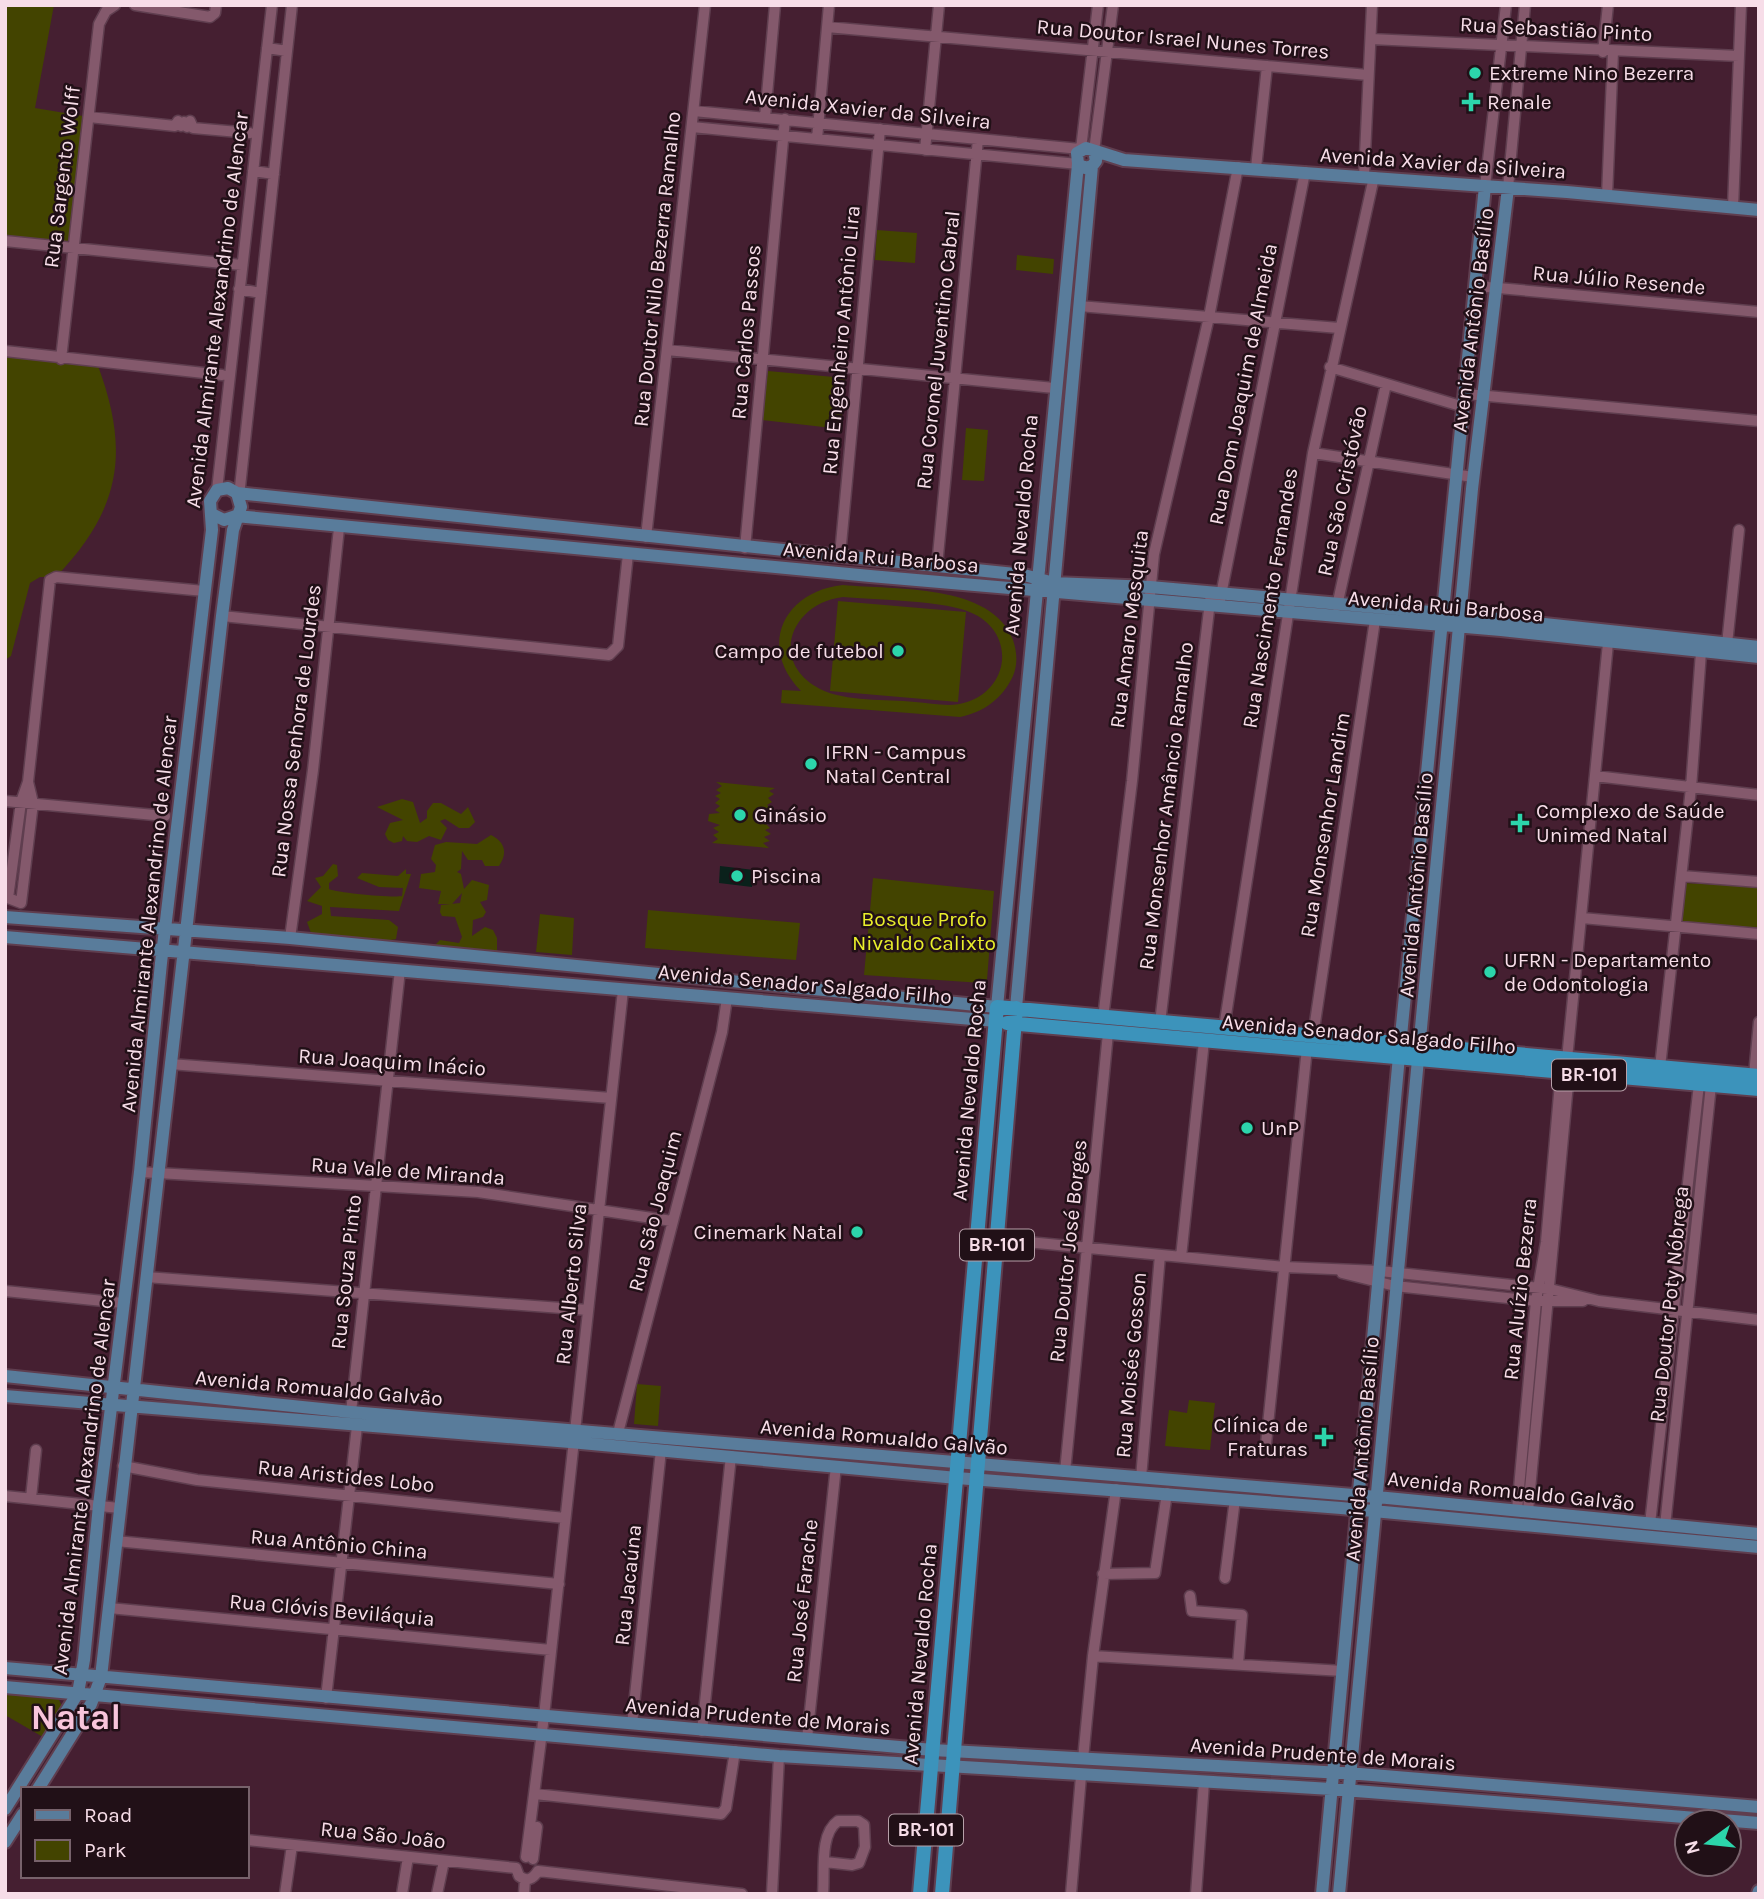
<svg xmlns="http://www.w3.org/2000/svg" width="1764" height="1899" font-family="Karla,sans-serif">
  <style>
    .green { fill: #434400; fill-rule: evenodd }
    .water { fill: #0a211b }
    .lines { fill: none; stroke-linecap: round; stroke-linejoin: round }
    .minor-casing { stroke: #5f3e4f; stroke-width: 13 }
    .major-casing { stroke: #5f3e4f; stroke-width: 16 }
    .highway-casing { stroke: #5f3e4f; stroke-width: 18 }
    .minor { stroke: #84596c; stroke-width: 10 }
    .major { stroke: #597c9b; stroke-width: 12 }
    .highway { stroke: #3c93bb; stroke-width: 14 }
    .poi-dot { fill: #2cd5ab; stroke: #211017; stroke-width: 2.5 }
    .labels { text-anchor: middle; dominant-baseline: central; stroke-width: 5; stroke-linejoin: round; paint-order: stroke }
    .shield { fill: #211017; stroke: #b7a0a9; stroke-width: 2 }
    .shield-label { font-size: 19px; font-weight: bold; fill: #f7dde8 }
    .street-label { font-size: 21px; fill: #f7dde8; stroke: #211017 }
    .poi-label { font-size: 21px; fill: #f7dde8; stroke: #211017; text-anchor: start }
    .park-label { font-size: 21px; fill: #e9ee2b; stroke: #211017 }
    .town-label { font-size: 35px; font-weight: bold; fill: #f8c5db; stroke: #211017 }
  </style>
  <rect width="100%" height="100%" fill="#451f31"/>
  <path class="green" d="M5,5H54L35,108L89,117L73,249L5,241Z
    M877,230L917,233L915,263L875,260Z
    M1017,255L1054,259L1053,274L1016,270Z
    M5,351L97,363C130,451 122,508 56,577H40L30,583L11,656L5,660Z
    M768,371L845,378L841,429L761,420Z
    M966,428L988,430L984,481L962,480Z
    M843,585C894,590 992,583 1013,640C1017,652 1018,664 1013,676C1002,699 984,712 960,717L781,703L782,690L801,691C757,646 784,591 843,585ZM843,597C876,600 947,600 974,614C1015,634 1010,688 967,702C951,708 932,703 915,702C886,699 846,702 820,689C768,662 791,603 843,597Z
    M838,601L966,612L958,702L830,691Z
    M716,782L775,788L769,791L774,794L768,798L772,802L767,805L772,809L766,812L771,815L766,818L771,821L766,824L770,828L765,830L771,834L764,837L770,841L763,843L769,848L712,843L718,839L713,835L719,832L713,828L720,825L708,821L709,814L720,813L715,810L720,806L715,803L720,799L715,796L721,793L716,790L722,786Z
    M402,799L413,802L420,823L427,818V811L433,803H441L461,814L468,807L475,822L469,828H459L445,819L440,821L447,828L441,840L429,836L417,842L407,841L403,836L402,841L394,843L388,840L385,834L390,823L403,820L377,807Z
    M491,835C505,842 508,853 499,866H485L482,860H468L462,851L461,869L457,872L461,874L464,889L472,880L489,885L487,900L480,902L486,912L483,917L473,920L472,936L485,927L493,930L497,938V952L492,955L433,947L440,940L459,943L462,937L455,917L442,916L440,912L441,905L460,903L462,893L452,904H438L441,891L419,888L421,874L435,872L436,865L431,859L435,845L446,842L477,844Z
    M333,864L337,865L338,876L329,883V889C338,893 393,898 402,896L403,888L379,887L357,878L362,873L398,876L406,869V874H411L399,911L330,907L331,916L389,920L398,927L396,939L380,942L345,940L343,936L320,938L311,933L307,922L322,914V906L307,901L321,887L315,878L323,876Z
    M873,878L994,891L987,980L982,983L864,975Z
    M1683,883L1759,887V928L1679,924Z
    M648,910L800,923L796,960L645,948Z
    M540,914L574,918L572,955L536,952Z
    M637,1384L661,1386L658,1426L634,1424Z
    M1189,1400L1215,1403L1210,1450L1165,1446L1169,1410L1187,1413Z
    M5,1691L58,1698L62,1706L43,1737L5,1715Z"/>
  <path class="water" d="M720,866L754,870L752,887L719,883Z"/>
  <g class="lines">
    <g class="minor-casing">
      <path id="minor" d="M135,5L210,17L215,13L216,5
        M827,27L1368,75
        M1371,39L1739,56
        M267,48L287,51
        M1603,52L1608,5
        M694,111L1080,149
        M89,117L175,126L178,121L181,126L184,122L187,127L190,121L193,128L250,133
        M765,117L775,5
        M692,127L1078,164
        M817,139L829,5
        M1081,149L1098,5
        M925,150L939,5
        M1094,151L1113,5
        M1256,168L1267,66
        M253,171L274,174
        M1364,176L1372,5
        M1485,186L1506,5
        M1508,188L1525,5
        M1607,196L1613,52
        M1733,207L1741,5
        M5,241L242,265
        M1476,286L1759,312
        M239,289L261,293
        M1079,306L1339,328
        M667,350L1054,388
        M5,351L222,375
        M61,359L99,24L106,11L115,5
        M1330,367L1464,407
        M1466,394L1759,421
        M1313,453L1473,477
        M217,490L272,5
        M237,493L240,487L292,5
        M646,537L705,5
        M745,548L785,119
        M840,555L880,129
        M937,566L978,139
        M1220,600L1305,172
        M1337,606L1386,384
        M222,616L609,655L618,646L628,554
        M1727,644L1739,530
        M1595,776L1759,795
        M28,782L33,803L21,903L8,898L21,802L28,782L50,580L56,577L204,591
        M5,801L165,816
        M1682,876L1759,882
        M1582,918L1759,934
        M290,938L313,770L339,528
        M1103,1018L1132,781L1154,554L1209,317L1238,167
        M1160,1023L1211,593
        M1224,1028L1313,453L1374,177
        M1313,1036L1375,620
        M1567,1059L1608,643
        M170,1064L611,1098
        M1660,1067L1691,788L1701,652
        M1754,1075L1759,1022
        M140,1172L478,1192L672,1221
        M997,1239L1284,1267L1380,1271L1550,1289L1599,1301L1759,1320
        M1181,1257L1204,1041
        M1342,1273L1395,1286L1536,1301H1583
        M146,1277L588,1310
        M5,1291L123,1303
        M351,1412L400,970
        M618,1433L722,1032L727,998
        M1266,1444L1307,1048
        M123,1466L197,1480L565,1518
        M1065,1472L1108,1033
        M1141,1478L1160,1255
        M5,1496L119,1508
        M31,1498L36,1450
        M1517,1510L1536,1301L1546,1242L1561,1072
        M1528,1511L1569,1073
        M1650,1524L1699,1084
        M1665,1526L1711,1085
        M116,1541L559,1584
        M1103,1574L1155,1573L1167,1493
        M1225,1578L1235,1499
        M1190,1596L1192,1611L1242,1615L1238,1664
        M109,1608L551,1650
        M1093,1656L1343,1671
        M326,1698L357,1426
        M632,1724L661,1450
        M702,1731L731,1456
        M807,1739L836,1466
        M1083,1759L1093,1656L1116,1489
        M535,1794L721,1814L726,1808L735,1751
        M247,1840L516,1868
        M526,1857L544,1716L623,990
        M533,1859L537,1827
        M516,1868L519,1876C527,1882 533,1879 538,1871
        M538,1871L742,1894
        M285,1894L292,1845
        M402,1894L408,1857
        M437,1894L444,1861
        M524,1894L525,1879
        M772,1894L779,1756
        M823,1894C825,1872 819,1834 838,1821H858L864,1825L865,1847L859,1863L852,1865L825,1862
        M1071,1894L1081,1776
        M1196,1894L1204,1782"/>
    </g>
    <g class="major-casing">
      <path id="major" d="M1094,151L1096,161L1092,166L1085,168L1078,164L1077,153L1086,148L1124,160L1567,192L1759,210
        M212,514L224,520L236,516L870,576L1501,630L1759,657
        M5,917L290,938L997,1007L1078,164
        M5,937L996,1021
        M1016,1008L1092,166
        M5,1376L351,1412L1377,1497L1759,1534
        M5,1396L570,1442L957,1478L1341,1508L1759,1547
        M5,1668L933,1750L1360,1774L1759,1807
        M5,1687L779,1756L1331,1789L1759,1823
        M38,1789L91,1704L101,1677L222,616L233,530L241,507L237,493
        M5,1809L78,1693L84,1660L99,1505L140,1172L161,963L212,530L210,501L217,490L228,488L237,493L1024,575L1054,583L1150,587L1442,613L1759,647
        M5,1842L23,1814
        M1322,1894L1399,1056L1485,186
        M1339,1894L1472,489L1508,188
        M1758,1894L1759,1891"/>
    </g>
    <g class="highway-casing">
      <path id="highway" d="M1007,1023L1759,1089
        M920,1894L997,1007L1759,1076
        M942,1894L1016,1008"/>
    </g>
    <use href="#minor" class="minor"/>
    <use href="#major" class="major"/>
    <use href="#highway" class="highway"/>
  </g>
  <g class="poi-dot">
    <circle cx="1475" cy="73" r="7"/>
    <path d="M1467.5 91.5h7v7h7v7h-7v7h-7v-7h-7v-7h7z"/>
    <circle cx="898" cy="651" r="7"/>
    <circle cx="811" cy="764" r="7"/>
    <circle cx="740" cy="815" r="7"/>
    <path d="M1516.5 812.5h7v7h7v7h-7v7h-7v-7h-7v-7h7z"/>
    <circle cx="737" cy="876" r="7"/>
    <circle cx="1490" cy="972" r="7"/>
    <circle cx="1247" cy="1128" r="7"/>
    <circle cx="857" cy="1232" r="7"/>
    <path d="M1320.5 1426.5h7v7h7v7h-7v7h-7v-7h-7v-7h7z"/>
  </g>
  <g class="labels">
    <g class="shield">
      <rect x="1552" y="1059.5" width="74" height="31" rx="5"/>
      <rect x="960" y="1229.5" width="74" height="31" rx="5"/>
      <rect x="889" y="1814.5" width="74" height="31" rx="5"/>
    </g>
    <g class="shield-label">
      <text x="1589" y="1075">BR-101</text>
      <text x="997" y="1245">BR-101</text>
      <text x="926" y="1830">BR-101</text>
    </g>
    <g class="street-label">
      <text transform="translate(1556 29) rotate(3)">Rua Sebastião Pinto</text>
      <text transform="translate(1183 39) rotate(5)">Rua Doutor Israel Nunes Torres</text>
      <text transform="translate(868 109) rotate(6)">Avenida Xavier da Silveira</text>
      <text transform="translate(1443 163) rotate(4)">Avenida Xavier da Silveira</text>
      <text transform="translate(62 177) rotate(-83)">Rua Sargento Wolff</text>
      <text transform="translate(657 269) rotate(-84)">Rua Doutor Nilo Bezerra Ramalho</text>
      <text transform="translate(1619 280) rotate(5)">Rua Júlio Resende</text>
      <text transform="translate(217 310) rotate(-83)">Avenida Almirante Alexandrino de Alencar</text>
      <text transform="translate(1473 320) rotate(-83)">Avenida Antônio Basílio</text>
      <text transform="translate(746 332) rotate(-85)">Rua Carlos Passos</text>
      <text transform="translate(841 340) rotate(-85)">Rua Engenheiro Antônio Lira</text>
      <text transform="translate(938 350) rotate(-84)">Rua Coronel Juventino Cabral</text>
      <text transform="translate(1243 384) rotate(-79)">Rua Dom Joaquim de Almeida</text>
      <text transform="translate(1342 491) rotate(-78)">Rua São Cristóvão</text>
      <text transform="translate(1021 525) rotate(-85)">Avenida Nevaldo Rocha</text>
      <text transform="translate(881 557) rotate(5)">Avenida Rui Barbosa</text>
      <text transform="translate(1270 598) rotate(-81)">Rua Nascimento Fernandes</text>
      <text transform="translate(1446 606) rotate(5)">Avenida Rui Barbosa</text>
      <text transform="translate(1129 629) rotate(-83)">Rua Amaro Mesquita</text>
      <text transform="translate(296 731) rotate(-83)">Rua Nossa Senhora de Lourdes</text>
      <text transform="translate(1166 806) rotate(-83)">Rua Monsenhor Amâncio Ramalho</text>
      <text transform="translate(1325 825) rotate(-81)">Rua Monsenhor Landim</text>
      <text transform="translate(1416 885) rotate(-85)">Avenida Antônio Basílio</text>
      <text transform="translate(149 914) rotate(-84)">Avenida Almirante Alexandrino de Alencar</text>
      <text transform="translate(805 984) rotate(5)">Avenida Senador Salgado Filho</text>
      <text transform="translate(1369 1034) rotate(5)">Avenida Senador Salgado Filho</text>
      <text transform="translate(392 1062) rotate(4)">Rua Joaquim Inácio</text>
      <text transform="translate(969 1090) rotate(-85)">Avenida Nevaldo Rocha</text>
      <text transform="translate(408 1171) rotate(4)">Rua Vale de Miranda</text>
      <text transform="translate(655 1211) rotate(-76)">Rua São Joaquim</text>
      <text transform="translate(1068 1251) rotate(-84)">Rua Doutor José Borges</text>
      <text transform="translate(346 1272) rotate(-84)">Rua Souza Pinto</text>
      <text transform="translate(571 1284) rotate(-84)">Rua Alberto Silva</text>
      <text transform="translate(1520 1289) rotate(-84)">Rua Aluízio Bezerra</text>
      <text transform="translate(1669 1304) rotate(-84)">Rua Doutor Poty Nóbrega</text>
      <text transform="translate(1131 1365) rotate(-85)">Rua Moisés Gosson</text>
      <text transform="translate(319 1388) rotate(5)">Avenida Romualdo Galvão</text>
      <text transform="translate(884 1437) rotate(5)">Avenida Romualdo Galvão</text>
      <text transform="translate(1362 1449) rotate(-85)">Avenida Antônio Basílio</text>
      <text transform="translate(346 1476) rotate(6)">Rua Aristides Lobo</text>
      <text transform="translate(84 1477) rotate(-83)">Avenida Almirante Alexandrino de Alencar</text>
      <text transform="translate(1511 1491) rotate(6)">Avenida Romualdo Galvão</text>
      <text transform="translate(339 1544) rotate(5)">Rua Antônio China</text>
      <text transform="translate(628 1585) rotate(-84)">Rua Jacaúna</text>
      <text transform="translate(802 1601) rotate(-84)">Rua José Farache</text>
      <text transform="translate(332 1610) rotate(5)">Rua Clóvis Beviláquia</text>
      <text transform="translate(920 1654) rotate(-85)">Avenida Nevaldo Rocha</text>
      <text transform="translate(758 1716) rotate(5)">Avenida Prudente de Morais</text>
      <text transform="translate(1323 1754) rotate(4)">Avenida Prudente de Morais</text>
      <text transform="translate(383 1835) rotate(6)">Rua São João</text>
    </g>
    <g class="poi-label">
      <text x="1489" y="73">Extreme Nino Bezerra</text>
      <text x="1487" y="102">Renale</text>
      <text x="884" y="651" text-anchor="end">Campo de futebol</text>
      <text x="825" y="752">IFRN - Campus<tspan x="825" dy="24">Natal Central</tspan></text>
      <text x="1536" y="811">Complexo de Saúde<tspan x="1536" dy="24">Unimed Natal</tspan></text>
      <text x="754" y="815">Ginásio</text>
      <text x="751" y="876">Piscina</text>
      <text x="1504" y="960">UFRN - Departamento<tspan x="1504" dy="24">de Odontologia</tspan></text>
      <text x="1261" y="1128">UnP</text>
      <text x="843" y="1232" text-anchor="end">Cinemark Natal</text>
      <text x="1308" y="1425" text-anchor="end">Clínica de<tspan x="1308" dy="24">Fraturas</tspan></text>
    </g>
    <g class="park-label">
      <text x="924" y="919">Bosque Profº<tspan x="924" dy="24">Nivaldo Calixto</tspan></text>
    </g>
    <g class="town-label">
      <text x="76" y="1717">Natal</text>
    </g>
  </g>
  <rect width="1764" height="1899" fill="none" stroke="#f7dde8" stroke-width="14"/>
  <rect x="21" y="1787" width="228" height="91" fill="#211017" stroke="#77626b" stroke-width="2"/>
  <rect x="35" y="1810" width="35" height="10" fill="#597c9b" stroke="#77626b" stroke-width="2"/>
  <text x="84" y="1822" font-size="21" fill="#f7dde8">Road</text>
  <rect x="35" y="1840" width="35" height="21" fill="#434400" stroke="#77626b" stroke-width="2"/>
  <text x="84" y="1857" font-size="21" fill="#f7dde8">Park</text>
  <g transform="translate(1708 1843) rotate(255)"><circle r="33" fill="#211017" stroke="#77626b" stroke-width="2"/>
  <path d="M0-5L12 26L0 18L-12 26Z" fill="#2cd5ab"/>
  <text y="-10" font-size="19" font-weight="bold" text-anchor="middle" fill="#f7dde8">N</text>
  </g>
</svg>
